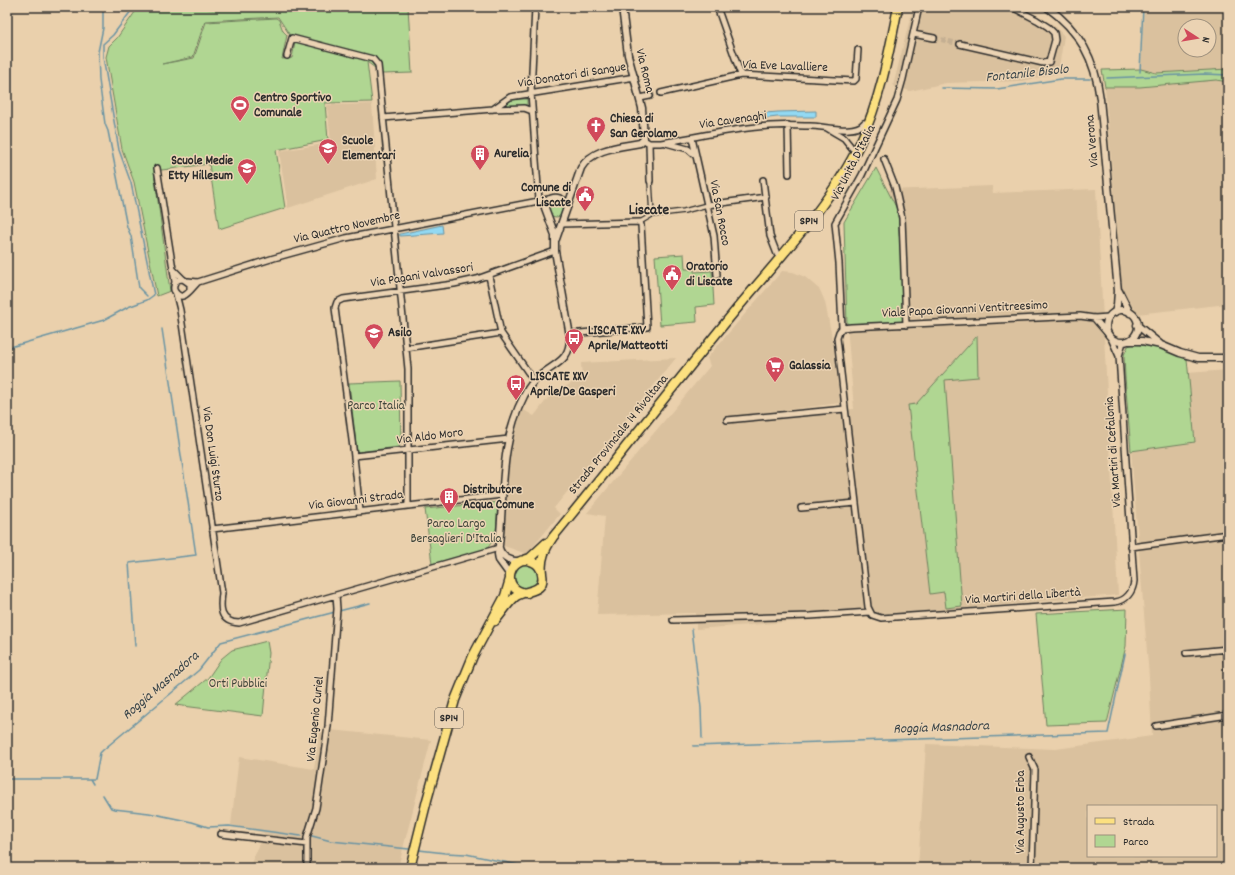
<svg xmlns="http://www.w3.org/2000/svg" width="1235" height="875" font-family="Dekko,sans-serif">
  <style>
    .built { fill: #dac19e; fill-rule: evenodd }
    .green { fill: #b0d692; stroke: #6e805e; fill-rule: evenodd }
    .water { fill: #92d9f3; stroke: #6993a3 }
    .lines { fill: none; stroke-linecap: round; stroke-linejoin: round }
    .stream { stroke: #6993a3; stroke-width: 1.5 }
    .minor-tunnel { stroke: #c4af92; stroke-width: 5; stroke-dasharray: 5 2.5; stroke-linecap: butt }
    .pedestrian-casing { stroke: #2b2b2b; stroke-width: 6 }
    .minor-casing { stroke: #2b2b2b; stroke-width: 8 }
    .tertiary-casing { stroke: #2b2b2b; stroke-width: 9 }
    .primary-casing { stroke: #2b2b2b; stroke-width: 11 }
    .pedestrian { stroke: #ebd3b3; stroke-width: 3.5 }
    .minor { stroke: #ebd3b3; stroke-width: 5 }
    .tertiary { stroke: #ebd3b3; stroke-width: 6 }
    .primary { stroke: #fce080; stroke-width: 8 }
    .labels { text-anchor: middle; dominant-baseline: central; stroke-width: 3; stroke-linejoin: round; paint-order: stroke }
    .shield { fill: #ebd3b3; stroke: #655d54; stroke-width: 1 }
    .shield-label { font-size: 12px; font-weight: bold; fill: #2b2b2b }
    .street-label { font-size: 13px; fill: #2b2b2b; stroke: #ebd3b3 }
    .poi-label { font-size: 13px; font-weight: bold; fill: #2b2b2b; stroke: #ebd3b3; text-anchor: start }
    .park-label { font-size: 13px; fill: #3f453a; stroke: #ebd3b3 }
    .water-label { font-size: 14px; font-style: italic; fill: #3a4549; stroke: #ebd3b3 }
    .quarter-label { font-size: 15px; font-weight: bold; fill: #2b2b2b; stroke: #ebd3b3 }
  </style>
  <rect width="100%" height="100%" fill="#ead0ac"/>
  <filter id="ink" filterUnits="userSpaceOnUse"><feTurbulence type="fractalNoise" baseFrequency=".025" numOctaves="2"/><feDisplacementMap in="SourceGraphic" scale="8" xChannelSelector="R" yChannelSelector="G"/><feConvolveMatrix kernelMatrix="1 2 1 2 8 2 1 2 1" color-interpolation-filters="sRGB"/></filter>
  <g filter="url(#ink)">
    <path class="built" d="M913,7H1022L1055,26L1064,36L1058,73L1023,81L946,83L910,91L893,86Z
      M1144,7H1228V304L1137,314L1122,289L1105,87H1140ZM1185,26H1209V50H1185Z
      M372,104L377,179L288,208L279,151L331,143L327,105Z
      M992,186L993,193L1096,189L1118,595L893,614L696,629V613L597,615L605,516L587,513L710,366L707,358L782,271L793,272L805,277L820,290L825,302L833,343L840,403L723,418L724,422L854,409L847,325L903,321L898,211L888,190Z
      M676,358L554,508L560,514L527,554L504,546L507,474L514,431L522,409L534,416L551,394L582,378L581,363Z
      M1228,370V868H918L926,744L1056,749L1152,736L1149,677L1131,451L1195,442L1187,373ZM1088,806H1216V856H1088Z
      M320,729L431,740L398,868H249L264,833L231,825L239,757L314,769Z"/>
    <path class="green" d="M144,7H196L217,10L244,7H408L412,73L383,74L367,62L372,102L325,103L328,140L276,150L285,208L219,229L209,164L154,171L170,291L157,296L134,182L122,149L106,57L109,46L117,38L135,12ZM278,17L295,43L292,58L282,59L287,35L283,31L279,20L276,18L206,22L194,58L162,64L193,57L205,21Z
      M1141,69L1156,73L1228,69V82L1216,80L1140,87H1105L1102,70Z
      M516,99H527V106L503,107L509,100Z
      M876,168L898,211L901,265L903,322L847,325L844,222Z
      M548 209a8 8 0 1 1 16 0a8 8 0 1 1-16 0Z
      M684,254L685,269H694V272L712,271L714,305L696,307L697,322L660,325L655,256Z
      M977,336L978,377L945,380L962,606L946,608L944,592L930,594L908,405L916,404Z
      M1134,344L1157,347L1187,359L1195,442L1131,451L1125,377L1124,355L1128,346Z
      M400,381L401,443L399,447L357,452L349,383Z
      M498,502L496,534L494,540L486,549L432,564L425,509Z
      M514 576a12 12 0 1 1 24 0a12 12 0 1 1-24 0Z
      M1127,609L1126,646L1107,723L1046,725L1036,614Z
      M267,641L269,653L263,716L175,705L208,678L221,659L227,654L232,650Z"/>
    <path class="water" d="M816,111V117H777L753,120V114L778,112Z
      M442,225L443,233L400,236V234Z"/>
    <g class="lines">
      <path class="stream" d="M103,7V28L98,52L99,80L105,124L108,131L127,227L131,236L139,288L147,296
        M1140,72L1143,7
        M1107,78L1205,74L1228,75
        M942,88L997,89L1061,79H1090
        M7,348L104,320L128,307L147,300L154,295L131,183L119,150L103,57V44L113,35L134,7
        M339,611L370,603
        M692,629L701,708L702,738
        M135,646L129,563L196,555L162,329
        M693,746L1108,733L1125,654
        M7,779H95L100,753L103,750L199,670L221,642L335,612
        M90,779L93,784
        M103,795L111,808L114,809L149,813L192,822L208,827L229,826L301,836
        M312,836L331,841L409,849
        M419,850L445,853L466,854L533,868
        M738,868L740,861"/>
      <path class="minor-tunnel" d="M934,38L960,44
        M650,96L661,93"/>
      <g class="pedestrian-casing">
        <path id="pedestrian" d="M650,181L652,215
          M640,222L652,215L684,211L707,205"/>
      </g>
      <g class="minor-casing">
        <path id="minor" d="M535,7L531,93L539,200
          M717,7L741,75
          M913,34L934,38
          M960,44L1043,63L1049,62L1055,40L1054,33L1048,27L1037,20L1012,7
          M287,56L292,38L373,59L378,65L408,369V506
          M661,93L741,75L854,81L856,79L858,50
          M640,98L650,96
          M493,109L510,97L635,77
          M383,118L493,109L524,108L532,111
          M788,125L789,174
          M827,128L844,138L852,148
          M692,138L714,236L717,275
          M644,140L649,143H661C697,137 734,128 770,126C784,125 797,126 810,126C824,126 855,135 864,123
          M649,143L650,181
          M666,143L688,149L696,156
          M884,159L895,187L902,218L906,325
          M157,168L173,269
          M763,180L770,236L777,254
          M707,205L766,197
          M561,224L640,222L641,225L647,327L569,334
          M489,276L501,333L534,381
          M188,281L198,282C191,289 182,305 174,290C173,283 176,279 183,279L190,284V290
          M175,282L173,269L183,279
          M198,282L274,258L346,238L549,199
          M176,294L180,310L222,593C220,608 219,622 239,623L336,595
          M1109,317L1094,318L1080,316L851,327L842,328L839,332L837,338L868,607L872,615L881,618L1115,602C1126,601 1133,592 1134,581L1119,356L1123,342
          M1094,318L1107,333
          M842,328L839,263L835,223L862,175L897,100L903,79L919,7
          M1110,336L1119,356
          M406,348L501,333
          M727,420L845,409
          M354,456L509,439
          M801,508L856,503
          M360,511L353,448L335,308L337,302L343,299L454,284L477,279L555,251
          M212,529L502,495
          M1131,547L1228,534
          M673,620L810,616L870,612
          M1226,650L1228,676
          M1186,653L1228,649
          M1156,726L1228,715
          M1029,757L1035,770L1032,868
          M221,834L307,844
          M307,868V837L316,808L328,726L337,609L336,595L499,548"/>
      </g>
      <g class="tertiary-casing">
        <path id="tertiary" d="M1047,7C1080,31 1095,59 1100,99L1118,291L1117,305L1115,312
          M556,239L581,168C593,148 619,147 640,143L644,139L642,108L628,55L622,7
          M1119,291L1130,313
          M1106 326a16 16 0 1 1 32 0a16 16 0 1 1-32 0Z
          M1137,325L1160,344
          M1127,341H1142L1161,345L1180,353L1198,358H1228
          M499,548C502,558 512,562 521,561
          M510,575L499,560L498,554C505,501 498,445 524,396C528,388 533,380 541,375C556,363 571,360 570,336L555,251V235L545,208L547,201C555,195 566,198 567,208"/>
      </g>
      <g class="primary-casing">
        <path id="primary" d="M524,560L530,558L546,543
          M542,573C540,559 545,549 553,537C614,463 673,386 735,311C778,259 831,204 860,143C880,101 889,53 898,7
          M495,621C502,613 507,604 515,597C525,589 546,594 542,574C541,568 538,564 533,562C510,551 498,591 527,593
          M410,868L427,800L455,700L473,656L505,596L510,579"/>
      </g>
      <use href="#pedestrian" class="pedestrian"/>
      <use href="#minor" class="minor"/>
      <use href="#tertiary" class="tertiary"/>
      <use href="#primary" class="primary"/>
    </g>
  </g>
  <defs>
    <g id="stadium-pin" transform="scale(1)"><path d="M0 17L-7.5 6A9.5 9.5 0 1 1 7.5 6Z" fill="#d1495b" stroke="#ebd3b3"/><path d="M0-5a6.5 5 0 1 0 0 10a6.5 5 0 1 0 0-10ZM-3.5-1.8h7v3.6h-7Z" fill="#fff"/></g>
    <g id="church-pin" transform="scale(1)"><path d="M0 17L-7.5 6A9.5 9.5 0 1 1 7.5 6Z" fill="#d1495b" stroke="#ebd3b3"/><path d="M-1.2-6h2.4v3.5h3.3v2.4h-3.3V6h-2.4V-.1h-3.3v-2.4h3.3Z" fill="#fff"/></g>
    <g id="school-pin" transform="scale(1)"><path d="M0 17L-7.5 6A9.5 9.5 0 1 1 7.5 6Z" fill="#d1495b" stroke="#ebd3b3"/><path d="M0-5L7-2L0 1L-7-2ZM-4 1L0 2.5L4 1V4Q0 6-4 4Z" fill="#fff"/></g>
    <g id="building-pin" transform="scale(1)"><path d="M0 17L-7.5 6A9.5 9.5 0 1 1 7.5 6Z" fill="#d1495b" stroke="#ebd3b3"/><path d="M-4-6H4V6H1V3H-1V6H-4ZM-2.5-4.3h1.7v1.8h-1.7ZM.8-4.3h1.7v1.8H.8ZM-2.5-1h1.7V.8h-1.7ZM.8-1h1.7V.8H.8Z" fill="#fff"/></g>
    <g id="civic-pin" transform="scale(1)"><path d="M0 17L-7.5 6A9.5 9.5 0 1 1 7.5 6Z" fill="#d1495b" stroke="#ebd3b3"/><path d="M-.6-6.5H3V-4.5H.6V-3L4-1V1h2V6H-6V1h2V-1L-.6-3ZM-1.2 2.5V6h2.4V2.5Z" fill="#fff"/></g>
    <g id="bus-pin" transform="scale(1)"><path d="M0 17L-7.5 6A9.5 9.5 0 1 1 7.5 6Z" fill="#d1495b" stroke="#ebd3b3"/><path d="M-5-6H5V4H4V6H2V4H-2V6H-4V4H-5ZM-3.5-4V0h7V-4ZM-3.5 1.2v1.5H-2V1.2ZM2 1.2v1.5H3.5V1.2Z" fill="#fff"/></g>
    <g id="supermarket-pin" transform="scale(1)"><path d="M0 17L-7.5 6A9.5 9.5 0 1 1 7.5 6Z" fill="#d1495b" stroke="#ebd3b3"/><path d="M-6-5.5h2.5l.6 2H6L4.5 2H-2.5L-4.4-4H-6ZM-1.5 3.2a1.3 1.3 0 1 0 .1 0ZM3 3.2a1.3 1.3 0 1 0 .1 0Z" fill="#fff"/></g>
  </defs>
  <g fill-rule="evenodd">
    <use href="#stadium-pin" x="240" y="105"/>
    <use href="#church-pin" x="596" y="126"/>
    <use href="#school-pin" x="328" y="148"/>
    <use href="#building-pin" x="480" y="154"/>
    <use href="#school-pin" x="247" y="168"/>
    <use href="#civic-pin" x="585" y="195"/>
    <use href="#civic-pin" x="672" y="274"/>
    <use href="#school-pin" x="374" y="333"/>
    <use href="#bus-pin" x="574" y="338"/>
    <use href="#supermarket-pin" x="775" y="366"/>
    <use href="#bus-pin" x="516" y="384"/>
    <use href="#building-pin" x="449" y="497"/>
  </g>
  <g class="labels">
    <g class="shield">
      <rect x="795" y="211" width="28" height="20" rx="3"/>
      <rect x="435" y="708" width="28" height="20" rx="3"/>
    </g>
    <g class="shield-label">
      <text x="809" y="221">SP14</text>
      <text x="449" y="718">SP14</text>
    </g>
    <g class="street-label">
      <text transform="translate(785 67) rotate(2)">Via Eve Lavalliere</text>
      <text transform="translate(644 71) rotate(76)">Via Roma</text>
      <text transform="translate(572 76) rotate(-9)">Via Donatori di Sangue</text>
      <text transform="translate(733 121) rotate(-8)">Via Cavenaghi</text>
      <text transform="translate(1093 141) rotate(-95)">Via Verona</text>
      <text transform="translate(854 163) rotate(-63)">Via Unità D'Italia</text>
      <text transform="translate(719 213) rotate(79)">Via San Rocco</text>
      <text transform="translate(347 228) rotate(-13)">Via Quattro Novembre</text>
      <text transform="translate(422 276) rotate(-9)">Via Pagani Valvassori</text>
      <text transform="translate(965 310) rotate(-3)">Viale Papa Giovanni Ventitreesimo</text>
      <text transform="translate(619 435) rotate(-51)">Strada Provinciale 14 Rivoltana</text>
      <text transform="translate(430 437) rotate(-7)">Via Aldo Moro</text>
      <text transform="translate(1114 452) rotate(-94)">Via Martiri di Cefalonia</text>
      <text transform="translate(212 454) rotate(82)">Via Don Luigi Sturzo</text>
      <text transform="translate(356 501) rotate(-7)">Via Giovanni Strada</text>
      <text transform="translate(1023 597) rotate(-4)">Via Martiri della Libertà</text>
      <text transform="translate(316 719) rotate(-84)">Via Eugenio Curiel</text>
      <text transform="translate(1021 812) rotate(-90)">Via Augusto Erba</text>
    </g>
    <g class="poi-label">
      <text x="254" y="98">Centro Sportivo<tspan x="254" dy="15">Comunale</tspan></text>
      <text x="610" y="119">Chiesa di<tspan x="610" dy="15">San Gerolamo</tspan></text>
      <text x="342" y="141">Scuole<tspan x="342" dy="15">Elementari</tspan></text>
      <text x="494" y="154">Aurelia</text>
      <text x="233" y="161" text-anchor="end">Scuole Medie<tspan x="233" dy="15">Etty Hillesum</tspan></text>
      <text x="571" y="188" text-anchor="end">Comune di<tspan x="571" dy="15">Liscate</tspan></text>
      <text x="686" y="267">Oratorio<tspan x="686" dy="15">di Liscate</tspan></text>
      <text x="588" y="331">LISCATE XXV<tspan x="588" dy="15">Aprile/Matteotti</tspan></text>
      <text x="388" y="333">Asilo</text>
      <text x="789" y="366">Galassia</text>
      <text x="530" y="377">LISCATE XXV<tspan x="530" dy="15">Aprile/De Gasperi</tspan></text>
      <text x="463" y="490">Distributore<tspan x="463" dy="15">Acqua Comune</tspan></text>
    </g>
    <g class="park-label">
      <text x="376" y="406">Parco Italia</text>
      <text x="456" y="524">Parco Largo<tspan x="456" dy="15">Bersaglieri D'Italia</tspan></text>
      <text x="238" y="684">Orti Pubblici</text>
    </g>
    <g class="water-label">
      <text transform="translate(1027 74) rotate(-6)">Fontanile Bisolo</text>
      <text transform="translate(161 686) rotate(-41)">Roggia Masnadora</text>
      <text transform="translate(941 728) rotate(-2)">Roggia Masnadora</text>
    </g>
    <g class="quarter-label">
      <text x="649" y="211">Liscate</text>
    </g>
  </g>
  <rect width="1235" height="875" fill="none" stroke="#ebd3b3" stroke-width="24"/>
  <rect x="12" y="12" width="1211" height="851" fill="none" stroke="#2b2b2b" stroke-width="1.5" filter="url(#ink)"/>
  <rect x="1087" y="805" width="130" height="52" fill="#ebd3b3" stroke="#9e907d"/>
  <rect x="1095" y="818" width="20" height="6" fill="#fce080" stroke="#9e907d"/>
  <text x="1123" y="825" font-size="12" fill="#2b2b2b">Strada</text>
  <rect x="1095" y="835" width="20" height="12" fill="#b0d692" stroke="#9e907d"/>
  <text x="1123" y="845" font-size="12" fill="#2b2b2b">Parco</text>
  <g transform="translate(1197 38) rotate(102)"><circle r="19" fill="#ebd3b3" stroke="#9e907d"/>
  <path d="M0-3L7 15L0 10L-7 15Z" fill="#d1495b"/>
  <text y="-6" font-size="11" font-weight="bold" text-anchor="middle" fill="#2b2b2b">N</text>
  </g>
</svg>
